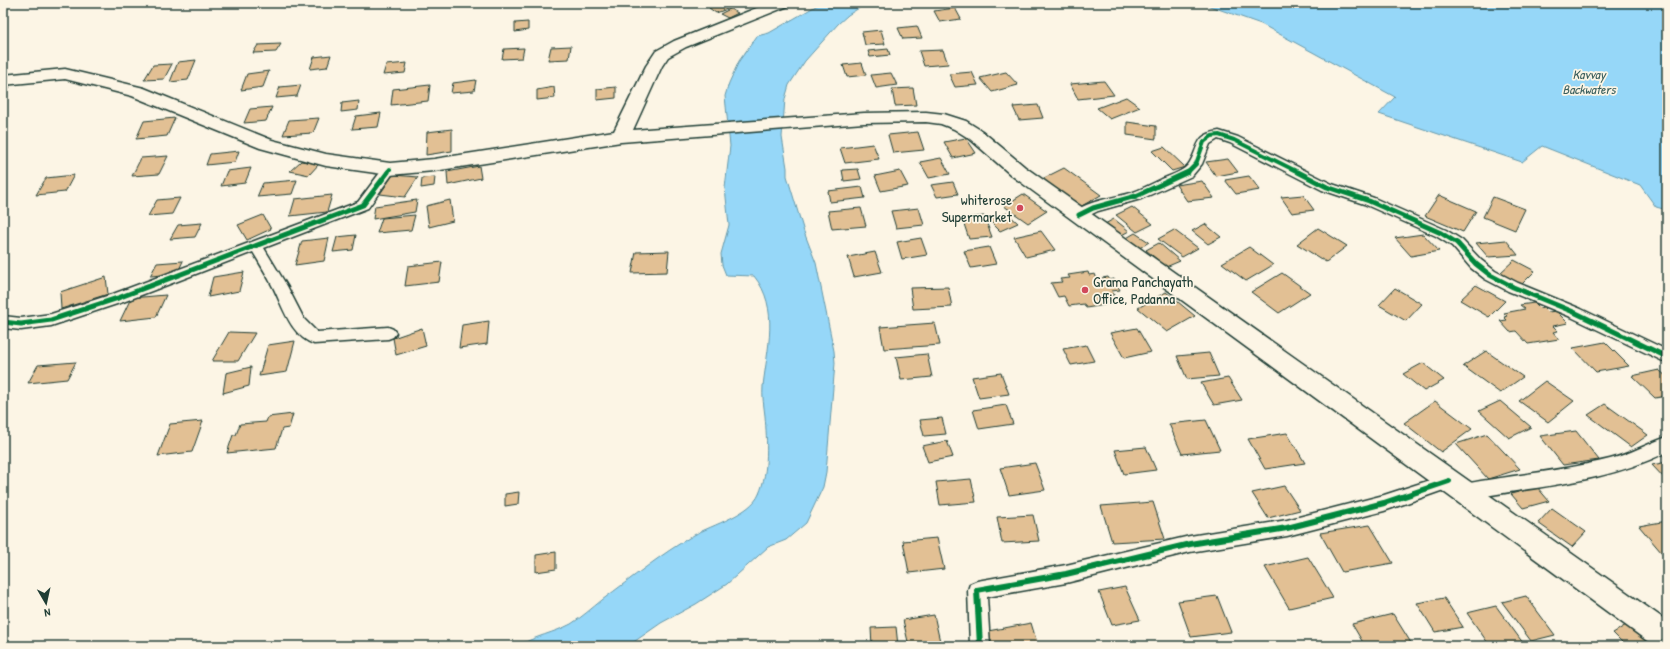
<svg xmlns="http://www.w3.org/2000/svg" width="1670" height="649" font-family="'Patrick Hand',sans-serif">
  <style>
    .water { fill: #96d7f8; stroke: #69a }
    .building { fill: #e2c094; stroke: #1f3d34 }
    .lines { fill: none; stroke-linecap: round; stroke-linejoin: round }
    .street-casing { stroke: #1f3d34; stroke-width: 3 }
    .secondary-casing { stroke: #1f3d34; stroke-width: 3 }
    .street { fill: #fcf5e5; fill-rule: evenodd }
    .secondary { fill: #fcf5e5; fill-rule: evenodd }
    .cycleway-far2-casing { stroke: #fcf5e5; stroke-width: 6 }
    .cycleway-far1-casing { stroke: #fcf5e5; stroke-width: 8 }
    .cycleway-casing { stroke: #fcf5e5; stroke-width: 8 }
    .cycleway-far2 { stroke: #00873e; stroke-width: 4 }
    .cycleway-far1 { stroke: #00873e; stroke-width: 5 }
    .cycleway { stroke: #00873e; stroke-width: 6 }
    .poi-dot { fill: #d1495b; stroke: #fcf5e5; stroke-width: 1.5 }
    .labels { text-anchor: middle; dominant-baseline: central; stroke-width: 3.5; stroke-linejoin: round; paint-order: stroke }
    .far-water-label { font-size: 13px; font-style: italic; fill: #375c5b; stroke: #fcf5e5 }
    .poi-label { font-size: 15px; fill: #1f3d34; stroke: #fcf5e5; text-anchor: end }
  </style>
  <rect width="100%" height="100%" fill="#fcf5e5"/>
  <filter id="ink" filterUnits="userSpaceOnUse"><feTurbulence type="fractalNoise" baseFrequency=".025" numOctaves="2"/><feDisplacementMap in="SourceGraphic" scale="8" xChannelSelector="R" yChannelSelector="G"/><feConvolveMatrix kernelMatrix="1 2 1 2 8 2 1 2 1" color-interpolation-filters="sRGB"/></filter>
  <g filter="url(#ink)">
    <path class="water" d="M821,3H867L848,15L838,24L805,61L789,85L785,99L782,137L787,168V176L804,232L816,263L834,351L835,363L826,472L823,487L806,523L786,540L768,547L727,584L696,604L661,623L628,646H518C535,636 554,633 571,624C582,617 592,608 602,600C632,578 661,554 694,535C712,525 751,514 759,494C769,471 767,441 765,416C764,407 762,396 763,386C767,349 780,308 754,276L726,275L722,265L721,254L729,225L725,188L730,146L725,96L729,83L739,61L757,36L769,33Z
      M1201,3H1667V210L1656,207L1640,185L1542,146L1522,162L1379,114L1395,97L1261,24Z"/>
    <path class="building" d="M721,3L730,8L716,13L709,8Z
      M955,8L961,19L940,22L934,11Z
      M730,9L738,13L728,18L720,14Z
      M528,22V30L515,32V23Z
      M917,26L922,38L903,39L898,28Z
      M881,30L885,44L865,45L862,32Z
      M281,44L276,52L253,53L258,45Z
      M571,46L569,59L548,60L551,47Z
      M524,48L522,58L502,59L504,49Z
      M888,49L890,55L870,57L868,51Z
      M943,50L948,64L924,66L919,51Z
      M331,55L327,67L310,69L314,57Z
      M196,60L188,80L170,82L178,62Z
      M407,63L405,73L383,75L386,65Z
      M862,63L866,75L847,77L843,65Z
      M172,64L164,79L144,80L153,65Z
      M269,71L263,87L241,90L247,74Z
      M972,72L978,85L955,87L949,74Z
      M1006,72L1018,85L992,92L980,78Z
      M891,73L897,85L876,88L871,75Z
      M476,80L474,91L451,93L453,83Z
      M1104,81L1114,95L1078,99L1070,84Z
      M301,85L297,96L276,98L280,87Z
      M430,85L428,101L391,105L393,89Z
      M10,87L5,95H3V88Z
      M554,87L555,98L537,100V90Z
      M616,87V98L597,100V89Z
      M913,88L916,105L895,106L892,89Z
      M1126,97L1140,107L1110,119L1097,108Z
      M359,101L358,110L341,112L342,103Z
      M1038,105L1043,118L1019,120L1013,107Z
      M272,107L266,121L244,123L250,109Z
      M381,113L378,127L352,129L356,116Z
      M175,118L167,136L136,139L144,121Z
      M319,118L313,133L283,135L289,120Z
      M1127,122L1156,126V139L1127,135Z
      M452,129V151L426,155L427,132Z
      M918,132L924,150L893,153L888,135Z
      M966,138L976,153L953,158L944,142Z
      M873,144L879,159L845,163L840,148Z
      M1164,147L1185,167L1172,171L1152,151Z
      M239,151L235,162L206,165L210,154Z
      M168,156L159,174L132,176L141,158Z
      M941,158L950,174L929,178L920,162Z
      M1228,159L1238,172L1216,176L1206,162Z
      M301,161L319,164L309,175L290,171Z
      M479,166L481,178L448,185L447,172Z
      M251,168L245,183L221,186L227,171Z
      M1064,168L1101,195L1080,207L1042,179Z
      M858,169L861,179L844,181L842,170Z
      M900,171L908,186L881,191L875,176Z
      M74,175L65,192L36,195L46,178Z
      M393,175L418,177L405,197L380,194Z
      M1249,176L1260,190L1236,194L1225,180Z
      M435,177L434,186L421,188L422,178Z
      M297,180L292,194L257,197L263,183Z
      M1202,181L1214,198L1187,201L1176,185Z
      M953,182L958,194L937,197L931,185Z
      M862,187L865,198L830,202L828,191Z
      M1023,194L1047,211L1028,223L1004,206Z
      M332,195L327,212L290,216L295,199Z
      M1303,195L1314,210L1292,213L1281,197Z
      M1439,195L1476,211L1463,232L1425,216Z
      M1493,197L1525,209L1515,230L1483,217Z
      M180,198L172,214L148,216L157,200Z
      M417,200L415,212L373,219L375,206Z
      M450,200L453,221L429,227L426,206Z
      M1132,207L1153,224L1137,232L1116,215Z
      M861,208L866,226L832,229L828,211Z
      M919,208L924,225L896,228L891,211Z
      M1007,213L1018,223L1000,231L989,220Z
      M263,215L271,229L247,240L238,225Z
      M415,215L411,230L377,233L382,218Z
      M984,216L992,237L969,239L962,218Z
      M1114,219L1129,231L1118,237L1103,225Z
      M202,223L195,237L170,239L178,225Z
      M1205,224L1221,237L1208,244L1192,231Z
      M1318,228L1347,246L1326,262L1297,244Z
      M1174,230L1198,248L1182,257L1158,239Z
      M1041,231L1055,250L1026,257L1014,237Z
      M1135,233L1149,242L1138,249L1125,239Z
      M1423,234L1439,251L1411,256L1395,238Z
      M356,235L353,250L333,252L337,237Z
      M329,238L324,261L295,265L302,241Z
      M921,238L927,255L902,259L897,242Z
      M1506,240L1518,255L1488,257L1476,243Z
      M1159,243L1180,261L1166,267L1146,250Z
      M989,247L996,264L971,268L964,251Z
      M1249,247L1273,265L1246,281L1222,263Z
      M669,251L667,272L632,273L636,252Z
      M875,252L882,272L854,277L848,257Z
      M1514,260L1535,271L1521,285L1500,273Z
      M183,261L177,274L150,276L157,263Z
      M442,262L439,282L405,286L408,266Z
      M244,272L239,291L208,297L213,277Z
      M1088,272L1089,275L1095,274L1097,279L1108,277L1110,280L1114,279L1120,290L1112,291L1114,295L1106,296L1109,301L1103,302L1105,305L1086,308L1084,304L1069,306L1064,296L1058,297L1051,283L1062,282L1060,279L1070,278L1068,275Z
      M1282,273L1310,293L1279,313L1251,292Z
      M106,277L108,294L61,309L60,292Z
      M1476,285L1505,301L1489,317L1460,300Z
      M948,287L952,307L913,309L910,288Z
      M1395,288L1422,304L1406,321L1379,305Z
      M1166,292L1195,316L1167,332L1138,308Z
      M166,295L156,317L120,321L131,298Z
      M1534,303L1539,308L1543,307L1548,312L1556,311L1568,323L1553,326L1558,331L1553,332L1559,339L1528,344L1516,331L1510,332L1500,321L1507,320L1504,317L1507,316L1504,313L1525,309L1520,305Z
      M489,321L487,344L459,348L462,325Z
      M935,323L940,345L884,349L880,327Z
      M422,328L426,346L396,355L393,338Z
      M1137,328L1151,352L1124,358L1110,333Z
      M229,332L255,333L238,361H212Z
      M295,341L287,372L259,376L268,345Z
      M1605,342L1629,366L1596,372L1573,348Z
      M1086,345L1094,361L1071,365L1063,349Z
      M1486,351L1523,377L1500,393L1463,366Z
      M1209,353L1219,376L1187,379L1177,356Z
      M927,354L932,377L901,380L896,357Z
      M76,362L67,379L28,383L38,365Z
      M1423,363L1444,380L1424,391L1403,374Z
      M251,367L249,386L223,393L226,373Z
      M1659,370L1667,377V396L1655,398L1632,376Z
      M1001,373L1009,394L979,398L972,377Z
      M1228,378L1242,400L1214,405L1201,383Z
      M1545,381L1574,401L1548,422L1519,401Z
      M1435,401L1472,429L1441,452L1404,423Z
      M1500,401L1531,427L1509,438L1479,411Z
      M1605,404L1648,435L1631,447L1588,415Z
      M1006,405L1013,424L979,429L973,410Z
      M293,414L289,428L282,429L276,448L227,453L233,435H236L240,424L266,422L268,417Z
      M942,418L946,434L924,436L920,420Z
      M1206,420L1220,450L1182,454L1169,424Z
      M203,421L192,452L158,456L170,424Z
      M1576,431L1599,460L1563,465L1540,436Z
      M1287,433L1305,463L1265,469L1248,439Z
      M1487,434L1520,469L1488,479L1456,444Z
      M947,441L953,457L928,462L922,446Z
      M1146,447L1156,470L1124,474L1115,450Z
      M1667,462V481L1652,465Z
      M1035,463L1045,490L1009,495L1000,468Z
      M971,479L976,502L940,505L936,482Z
      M1284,486L1300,510L1268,518L1252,493Z
      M1537,487L1549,501L1523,508L1511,494Z
      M519,492L518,504L505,506V494Z
      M1153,502L1165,539L1112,542L1101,506Z
      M1552,508L1586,532L1572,547L1538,523Z
      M1033,515L1039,541L1002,543L997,517Z
      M1667,521V559L1639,526Z
      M1370,525L1393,563L1342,572L1320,533Z
      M937,538L944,569L909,573L903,541Z
      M556,552V569L536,572V555Z
      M1308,557L1333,598L1289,608L1265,567Z
      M1125,587L1140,620L1112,625L1099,592Z
      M1217,596L1231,632L1191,637L1178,601Z
      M1526,596L1555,635L1531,641L1502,602Z
      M1444,598L1463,627L1435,632L1417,603Z
      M1496,606L1523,643L1511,646H1490L1467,613Z
      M1393,614L1413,646H1365L1352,624Z
      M934,615L941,646H909L903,620Z
      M1631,622L1658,646H1626L1613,633Z
      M1031,623L1038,646H992L988,631Z
      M896,627L898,646H872L871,628Z"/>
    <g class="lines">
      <g class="street-casing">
        <path id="street" d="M1219,131L1238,137L1332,184L1374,198L1446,230L1462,240L1481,260L1495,271L1518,283L1581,309L1667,350V363L1571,317L1508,291L1485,279L1471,268L1452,246L1436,236L1364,204L1322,190L1230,143L1218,139L1210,144L1202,164L1192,176L1141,199L1098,211L1084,218L1079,220L1074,218L1072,215C1080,202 1117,197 1131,193C1142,189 1152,184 1162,179C1172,175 1185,171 1190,162C1200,145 1195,135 1219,131Z
          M390,165L395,166L396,169L368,208L264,248L287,286L304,319L317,332L388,327L393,329L396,333L393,337L388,339L314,344C291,336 283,307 273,287C267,275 260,264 253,252L123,302L51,326L21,330L3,328V316L21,318L51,314L113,294L358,202L385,166Z
          M1667,437V452C1604,484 1532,486 1464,500L1458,497L1455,492L1458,487L1464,484C1512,475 1562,471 1610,459C1630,454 1647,444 1667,437Z
          M1449,474L1455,476L1458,481L1455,486L1384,511L1287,536L1190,552L1066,583L987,597L990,646H970L968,590L970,584L977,581L1066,565L1190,536L1287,520L1384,495Z"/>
      </g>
      <g class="secondary-casing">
        <path id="secondary" d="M769,3H791L788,6L686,47L668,57L662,66L633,130L864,113L926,112L944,114L966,121L982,131L1025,167L1667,621V646H1654L1011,175L970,139L954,129L941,124L926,122L864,123L621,142L434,171L390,175L326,166L260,148L132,96L65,79L3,85V75L65,69L144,88L272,140L326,154L390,163L434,159L614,131L646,66L656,51L674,41Z"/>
      </g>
      <use href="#street" class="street"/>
      <use href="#secondary" class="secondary"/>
      <g class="cycleway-far2-casing">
        <path id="cycleway-far2" d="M387,173L390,169
          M1187,173L1196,164L1204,142L1212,136L1219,135L1234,140L1300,173"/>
      </g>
      <g class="cycleway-far1-casing">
        <path id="cycleway-far1" d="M1298,172L1327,187L1369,201L1441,233L1457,243L1476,264L1490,275L1513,287L1576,313L1667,357
          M1079,215L1093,208L1136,196L1188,172
          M3,322L21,324L51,320L118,298L363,205L388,172"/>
      </g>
      <g class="cycleway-casing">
        <path id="cycleway" d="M980,646L977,590L1066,574L1190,544L1287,528L1384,503L1449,481"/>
      </g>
      <use href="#cycleway-far2" class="cycleway-far2"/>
      <use href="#cycleway-far1" class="cycleway-far1"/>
      <use href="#cycleway" class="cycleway"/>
    </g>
  </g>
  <g class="poi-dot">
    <circle cx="1020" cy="208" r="4"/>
    <circle cx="1085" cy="290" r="4"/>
  </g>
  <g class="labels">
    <g class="far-water-label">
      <text x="1589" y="74">Kavvay<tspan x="1589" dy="15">Backwaters</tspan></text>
    </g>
    <g class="poi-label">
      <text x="1012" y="199">whiterose<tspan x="1012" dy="17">Supermarket</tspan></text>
      <text x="1093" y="281" text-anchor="start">Grama Panchayath<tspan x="1093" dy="17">Office, Padanna</tspan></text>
    </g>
  </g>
  <rect width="1670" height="649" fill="none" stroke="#fcf5e5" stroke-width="16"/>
  <rect x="8" y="8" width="1654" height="633" fill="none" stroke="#1f3d34" stroke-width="1.5" filter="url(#ink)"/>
  <g transform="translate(46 603) rotate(171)" stroke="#fcf5e5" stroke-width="3" paint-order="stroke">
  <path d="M0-3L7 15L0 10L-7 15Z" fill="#1f3d34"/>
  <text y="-6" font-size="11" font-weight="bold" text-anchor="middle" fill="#1f3d34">N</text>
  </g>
</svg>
